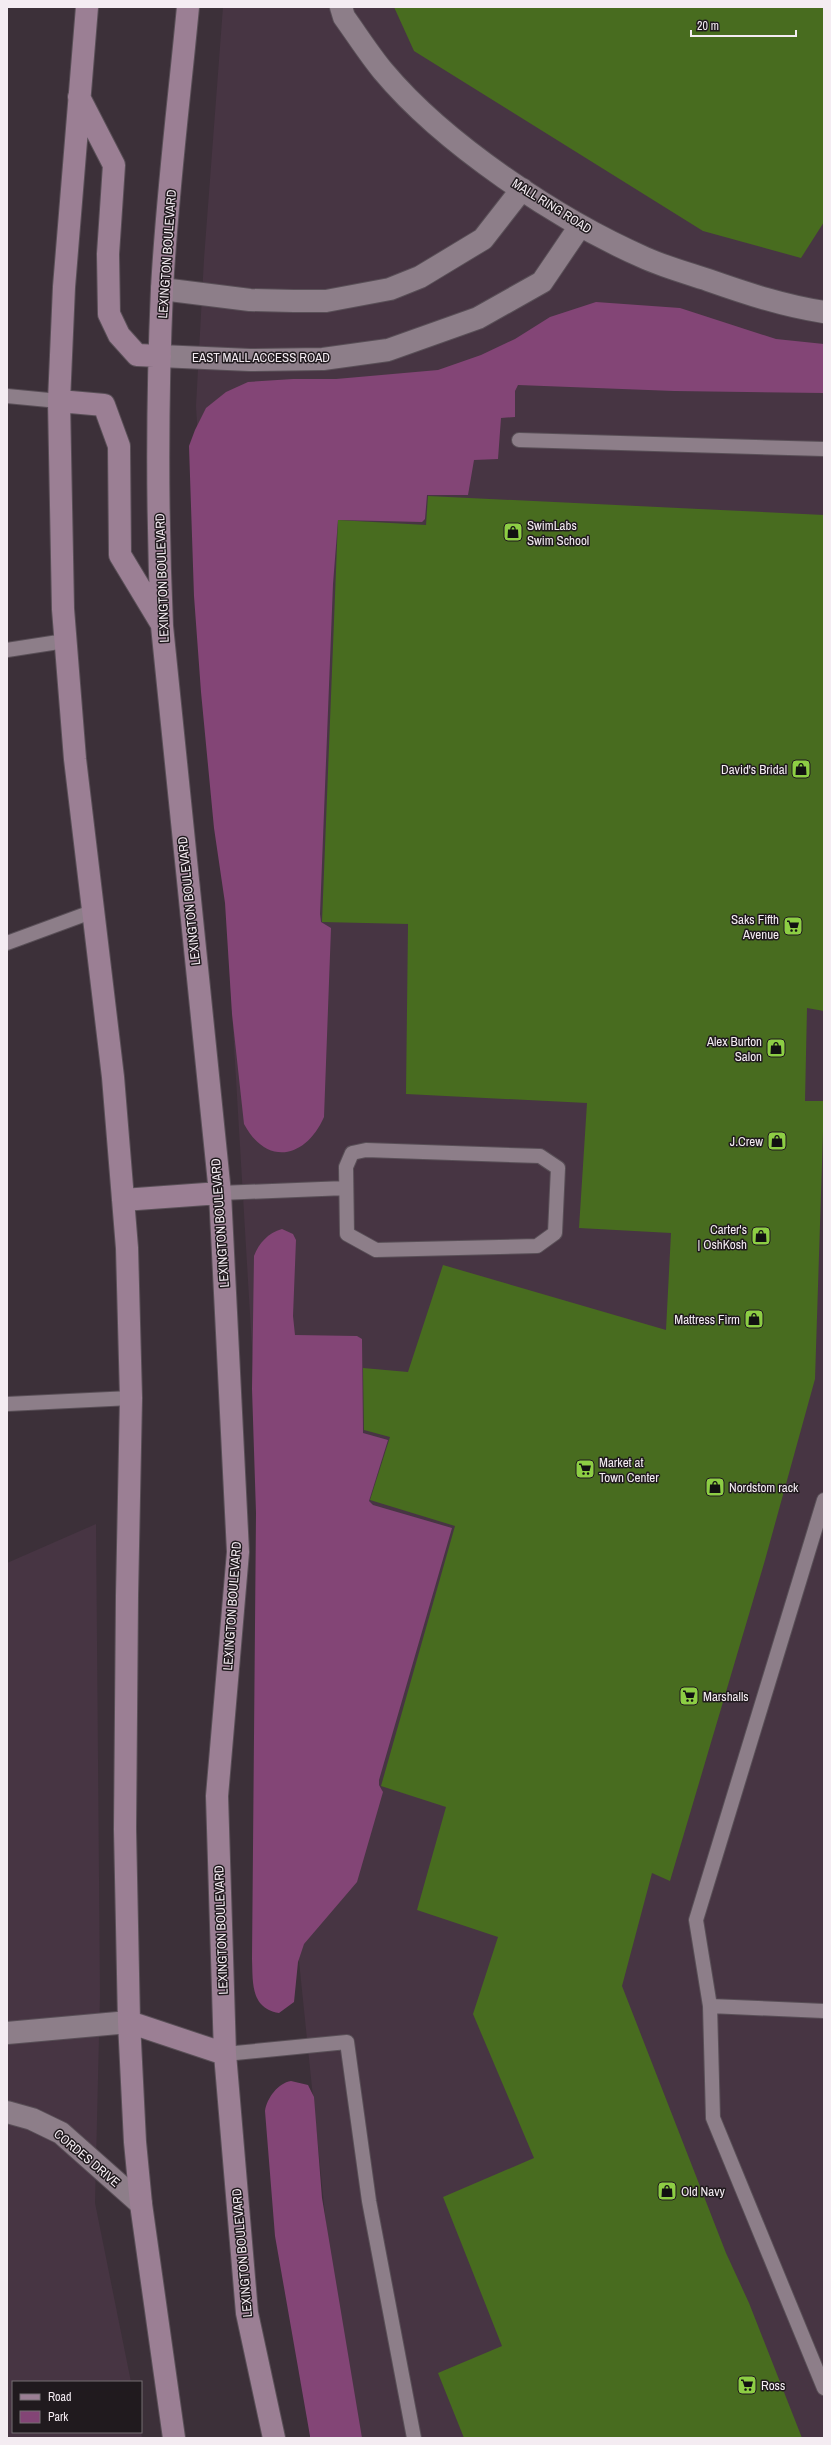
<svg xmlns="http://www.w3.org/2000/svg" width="831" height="2445" font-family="'Archivo Narrow',sans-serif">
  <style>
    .built { fill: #473543 }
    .green { fill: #834576 }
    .building { fill: #486c1f }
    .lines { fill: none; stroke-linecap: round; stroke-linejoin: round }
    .service-casing { stroke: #594f57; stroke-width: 16 }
    .minor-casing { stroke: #594f57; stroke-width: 24 }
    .tertiary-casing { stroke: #594f57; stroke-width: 24 }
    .secondary-casing { stroke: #594f57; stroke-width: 24 }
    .service { stroke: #8d7e89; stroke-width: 14 }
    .minor { stroke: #8d7e89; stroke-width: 22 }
    .tertiary { stroke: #8d7e89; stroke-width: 22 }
    .secondary { stroke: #9b7f94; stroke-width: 22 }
    .labels { text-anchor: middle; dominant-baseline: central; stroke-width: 3; stroke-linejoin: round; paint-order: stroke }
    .street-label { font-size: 13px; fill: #f4ecf2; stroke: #201a1e }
    .poi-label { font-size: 13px; fill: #f4ecf2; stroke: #201a1e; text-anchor: start }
  </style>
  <rect width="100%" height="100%" fill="#3c3039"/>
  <path class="built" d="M223,7H824V2438H348L274,1718L196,406L204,259Z
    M96,1524L100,1995L95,2203L131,2382H13V2432H141L142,2438H7V1563Z"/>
  <path class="green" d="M596,302L680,308L776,339L824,344V393L674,391L518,385L515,391V417L501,418L498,459L474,460L468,495H427L425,519L422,522L338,520L333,584L320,914L321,922L331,928L324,1117C306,1158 267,1167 244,1124L232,1014L225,903L214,828L201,692L194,596L189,446L195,430L206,408L226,392L248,382L293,379H336L438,370L481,355L515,339L550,317Z
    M282,1229L293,1234L296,1240L293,1316L295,1335L357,1336L362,1339L363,1433L388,1440L369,1501L373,1505L452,1528L379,1780V1785L383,1792L357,1882L304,1944L298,1962L294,2002L279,2013C250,2008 253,1982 252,1959L256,1513L252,1389L254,1256C259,1243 268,1233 282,1229Z
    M291,2081L308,2085L314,2097L322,2198L362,2438H310V2436L275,2236L265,2111C267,2098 278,2083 291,2081Z"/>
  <path class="building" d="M394,7H824V222L801,258L703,231L414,51Z
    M428,496L824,515V1011L807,1008L805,1101H824L815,1379L765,1560L670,1881L652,1873L622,1986L726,2253L749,2303L802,2438H464L438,2373L502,2346L443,2197L534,2158L473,2014L498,1937L417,1910L446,1807L381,1786L455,1526L370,1500L390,1437L364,1430L363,1368L408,1372L443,1265L666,1330L671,1233L579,1228L587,1103L406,1094L408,924L322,922L338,520L426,525Z"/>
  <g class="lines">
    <g class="service-casing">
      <path id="service" d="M7,396L59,401
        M519,440L824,449
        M7,650L65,641
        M7,943L94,911
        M366,1150L540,1156L558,1168L555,1233L537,1246L376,1250L347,1234L346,1167L352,1153Z
        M220,1193L346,1188
        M7,1404L131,1398
        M824,1500L696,1920L710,2006L713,2118L824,2388
        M710,2006L824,2011
        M225,2054L347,2042L369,2201L414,2438"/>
    </g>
    <g class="minor-casing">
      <path id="minor" d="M7,2033L129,2022
        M7,2112L32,2119L61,2133L141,2204"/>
    </g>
    <g class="tertiary-casing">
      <path id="tertiary" d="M341,7L344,17C357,35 369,54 383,71C444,144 558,220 645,258C665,267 687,273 708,280C745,293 784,306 824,312
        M162,289L250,300L294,301H326L390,289L420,277L483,239L522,189
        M160,356L250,360L323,359L388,350L478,318L542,282L580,226"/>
    </g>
    <g class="secondary-casing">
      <path id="secondary" d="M87,7L64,287L59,401L63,609L75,759L113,1077L127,1248L131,1398L127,1596L125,1829L129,2022L135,2142L141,2204L174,2438
        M188,7C179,101 167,195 162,289C157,401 157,514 162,626L220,1193L238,1552L217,1796L225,2054L247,2313L274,2438
        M79,97L114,165L108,254L109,314L119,335L137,355L160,356
        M59,401L104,405L119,446L120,555L161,623
        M123,1200L220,1193
        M129,2022L225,2054"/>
    </g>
    <use href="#service" class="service"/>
    <use href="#minor" class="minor"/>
    <use href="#tertiary" class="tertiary"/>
    <use href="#secondary" class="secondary"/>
  </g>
  <defs>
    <g id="shop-square" transform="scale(1)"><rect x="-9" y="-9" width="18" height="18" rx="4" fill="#8dce44" stroke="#201a1e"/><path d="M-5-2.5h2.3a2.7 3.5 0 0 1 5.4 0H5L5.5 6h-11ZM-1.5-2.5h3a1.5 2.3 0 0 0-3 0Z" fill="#111"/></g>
    <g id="supermarket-square" transform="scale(1)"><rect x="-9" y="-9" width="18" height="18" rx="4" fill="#8dce44" stroke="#201a1e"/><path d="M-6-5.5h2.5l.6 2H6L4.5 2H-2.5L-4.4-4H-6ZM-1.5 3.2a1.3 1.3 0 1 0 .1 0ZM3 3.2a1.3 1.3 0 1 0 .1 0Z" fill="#111"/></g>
  </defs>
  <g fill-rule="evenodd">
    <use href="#shop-square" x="513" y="532"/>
    <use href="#shop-square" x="801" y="769"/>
    <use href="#supermarket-square" x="793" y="926"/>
    <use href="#shop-square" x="776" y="1048"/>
    <use href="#shop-square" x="777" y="1141"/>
    <use href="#shop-square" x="761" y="1236"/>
    <use href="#shop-square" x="754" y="1319"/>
    <use href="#supermarket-square" x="585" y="1469"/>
    <use href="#shop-square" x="715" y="1487"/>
    <use href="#supermarket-square" x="689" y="1696"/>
    <use href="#shop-square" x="667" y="2191"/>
    <use href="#supermarket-square" x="747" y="2385"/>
  </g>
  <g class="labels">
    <g class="street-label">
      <text transform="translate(552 206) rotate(32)">MALL RING ROAD</text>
      <text transform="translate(167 254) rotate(-86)">LEXINGTON BOULEVARD</text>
      <text x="261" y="357">EAST MALL ACCESS ROAD</text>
      <text transform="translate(162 578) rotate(-92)">LEXINGTON BOULEVARD</text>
      <text transform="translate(189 901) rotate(-96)">LEXINGTON BOULEVARD</text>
      <text transform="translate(220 1223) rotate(-94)">LEXINGTON BOULEVARD</text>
      <text transform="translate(232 1606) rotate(-86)">LEXINGTON BOULEVARD</text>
      <text transform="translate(221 1930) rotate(-92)">LEXINGTON BOULEVARD</text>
      <text transform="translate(87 2158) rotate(40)">CORDES DRIVE</text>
      <text transform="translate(242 2253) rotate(-95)">LEXINGTON BOULEVARD</text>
    </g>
    <g class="poi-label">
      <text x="527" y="525">SwimLabs<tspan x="527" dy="15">Swim School</tspan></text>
      <text x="787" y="769" text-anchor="end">David's Bridal</text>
      <text x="779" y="919" text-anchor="end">Saks Fifth<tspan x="779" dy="15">Avenue</tspan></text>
      <text x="762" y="1041" text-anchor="end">Alex Burton<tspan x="762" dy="15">Salon</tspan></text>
      <text x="763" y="1141" text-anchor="end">J.Crew</text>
      <text x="747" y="1229" text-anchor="end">Carter's<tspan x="747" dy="15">| OshKosh</tspan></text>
      <text x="740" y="1319" text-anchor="end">Mattress Firm</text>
      <text x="599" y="1462">Market at<tspan x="599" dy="15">Town Center</tspan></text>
      <text x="729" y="1487">Nordstom rack</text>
      <text x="703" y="1696">Marshalls</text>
      <text x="681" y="2191">Old Navy</text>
      <text x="761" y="2385">Ross</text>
    </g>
  </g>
  <rect width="831" height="2445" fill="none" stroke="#f4ecf2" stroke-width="16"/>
  <rect x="12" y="2381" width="130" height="52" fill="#201a1e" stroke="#756e73"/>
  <rect x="20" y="2394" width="20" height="6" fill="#9b7f94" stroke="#756e73"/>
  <text x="48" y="2401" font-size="12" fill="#f4ecf2">Road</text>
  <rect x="20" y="2411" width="20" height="12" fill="#834576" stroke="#756e73"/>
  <text x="48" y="2421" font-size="12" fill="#f4ecf2">Park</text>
  <path d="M691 30v6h105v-6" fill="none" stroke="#f4ecf2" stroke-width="2"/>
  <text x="697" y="30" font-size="12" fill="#f4ecf2" stroke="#201a1e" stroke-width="3" paint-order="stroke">20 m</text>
</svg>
